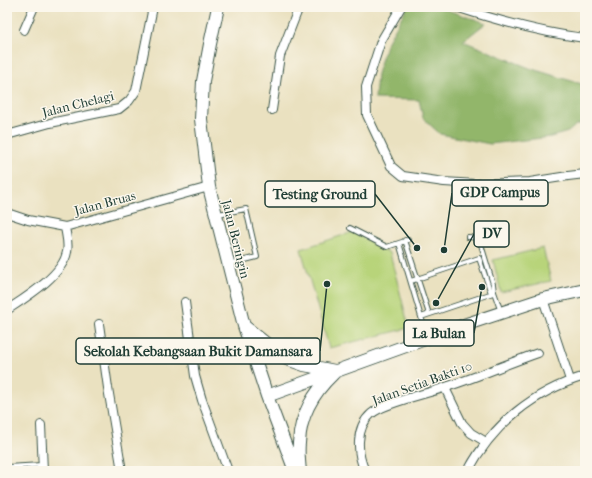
<svg xmlns="http://www.w3.org/2000/svg" width="592" height="478" font-family="'IM FELL French Canon',serif">
  <style>
    .green { fill: #b8d47a; stroke: #6c8857 }
    .forest { fill: #92b66a; stroke: #587a4f }
    .lines { fill: none; stroke-linecap: round; stroke-linejoin: round }
    .lane-casing { stroke: #3d5649; stroke-width: 6 }
    .street-casing { stroke: #3d5649; stroke-width: 10 }
    .secondary-casing { stroke: #3d5649; stroke-width: 14 }
    .lane { stroke: #fff; stroke-width: 4 }
    .street { stroke: #fff; stroke-width: 8 }
    .secondary { stroke: #fff; stroke-width: 12 }
    .labels { text-anchor: middle; dominant-baseline: central; stroke-width: 3; stroke-linejoin: round; paint-order: stroke }
    .street-label { font-size: 13px; fill: #1f3d34; stroke: #fbf7ec }
    .leader { fill: none; stroke: #1f3d34; stroke-width: 1.5 }
    .callout-dot { fill: #1f3d34; stroke: #fbf7ec; stroke-width: 1.5 }
    .callout { fill: #fbf7ec; stroke: #1f3d34; stroke-width: 1.5 }
    .callout-label { font-size: 14px; text-anchor: middle; font-weight: bold; fill: #1f3d34 }
  </style>
  <rect width="100%" height="100%" fill="#fbf7ec"/>
  <filter id="ink" filterUnits="userSpaceOnUse"><feTurbulence type="fractalNoise" baseFrequency=".025" numOctaves="2"/><feDisplacementMap in="SourceGraphic" scale="8" xChannelSelector="R" yChannelSelector="G"/><feConvolveMatrix kernelMatrix="1 2 1 2 8 2 1 2 1" color-interpolation-filters="sRGB"/></filter>
  <filter id="wash" filterUnits="userSpaceOnUse"><feTurbulence type="fractalNoise" baseFrequency=".012" numOctaves="4" result="noise"/><feDisplacementMap in="SourceGraphic" scale="16" xChannelSelector="R" yChannelSelector="G"/><feGaussianBlur stdDeviation="0.9" result="paint"/><feColorMatrix in="noise" values="0 0 0 0 0 0 0 0 0 0 0 0 0 0 0 0 0 1.4 0 .05"/><feComposite in="paint" operator="in"/></filter>
  <g filter="url(#wash)">
    <rect width="100%" height="100%" fill="#eae1c0"/>
    <path class="green" d="M353,232L390,253L409,328L329,348L301,249Z
      M543,248L551,281L501,292L493,260Z"/>
    <path class="forest" d="M407,7H438L486,23L463,41L532,69L585,85V123L576,125L568,132L551,137L490,144L440,134L423,118L419,100L375,99L377,74L386,45Z"/>
  </g>
  <g filter="url(#ink)">
    <g class="lines">
      <g class="lane-casing">
        <path id="lane" d="M218,214L246,209L257,257L229,264
          M350,228L387,247L399,243
          M468,237L479,238L493,284L494,292L501,312
          M405,240L429,314
          M408,240L399,243L421,317L428,337
          M411,281L479,258L491,293
          M421,317L493,293
          M7,467L42,465"/>
      </g>
      <g class="street-casing">
        <path id="street" d="M401,7L381,41L366,87L367,115L391,166L403,176L444,182L476,184L530,182L568,176L585,174
          M456,7C499,21 541,33 585,38
          M24,30L34,7
          M272,110L280,56L299,7
          M7,135L50,123L119,109L129,101L136,91L153,7
          M7,213L28,220L65,227L209,187
          M543,299L570,380
          M185,302L195,376L202,400L228,471
          M7,310C25,298 63,275 67,252C69,243 66,235 65,227
          M99,324L108,388L122,471
          M445,388L462,423L471,433L486,442
          M41,425L43,471
          M365,471C357,454 355,428 371,414C383,403 426,394 443,388C475,378 506,364 538,353
          M468,471C493,424 534,391 585,376"/>
      </g>
      <g class="secondary-casing">
        <path id="secondary" d="M218,7L210,44L203,81L201,119L209,187L244,326L267,396L295,471
          M244,326L284,358L304,365L335,371
          M267,396L464,325L543,299L585,290
          M300,471C299,462 298,452 299,443C300,416 314,392 333,374"/>
      </g>
      <use href="#lane" class="lane"/>
      <use href="#street" class="street"/>
      <use href="#secondary" class="secondary"/>
    </g>
  </g>
  <g class="labels">
    <g class="street-label">
      <text transform="translate(78 104) rotate(-14)">Jalan Chelagi</text>
      <text transform="translate(105 203) rotate(-15)">Jalan Bruas</text>
      <text transform="translate(236 239) rotate(76)">Jalan Beringin</text>
      <text transform="translate(422 383) rotate(-20)">Jalan Setia Bakti 10</text>
    </g>
  </g>
  <path class="leader" d="M444 250L452 193M417 248L375 194M436 303L474 234M482 287L474 333M327 284L320 351"/>
  <g class="callout-dot">
    <circle cx="444" cy="250" r="4"/>
    <circle cx="417" cy="248" r="4"/>
    <circle cx="436" cy="303" r="4"/>
    <circle cx="482" cy="287" r="4"/>
    <circle cx="327" cy="284" r="4"/>
  </g>
  <g class="callout">
    <rect x="452" y="180" width="96" height="26" rx="4"/>
    <rect x="265" y="181" width="110" height="26" rx="4"/>
    <rect x="474" y="221" width="35" height="26" rx="4"/>
    <rect x="404" y="320" width="70" height="26" rx="4"/>
    <rect x="76" y="338" width="244" height="26" rx="4"/>
  </g>
  <g class="callout-label">
    <text x="500" y="197">GDP Campus</text>
    <text x="320" y="199">Testing Ground</text>
    <text x="492" y="238">DV</text>
    <text x="439" y="338">La Bulan</text>
    <text x="198" y="356">Sekolah Kebangsaan Bukit Damansara</text>
  </g>
  <rect width="592" height="478" fill="none" stroke="#fbf7ec" stroke-width="24"/>
</svg>
